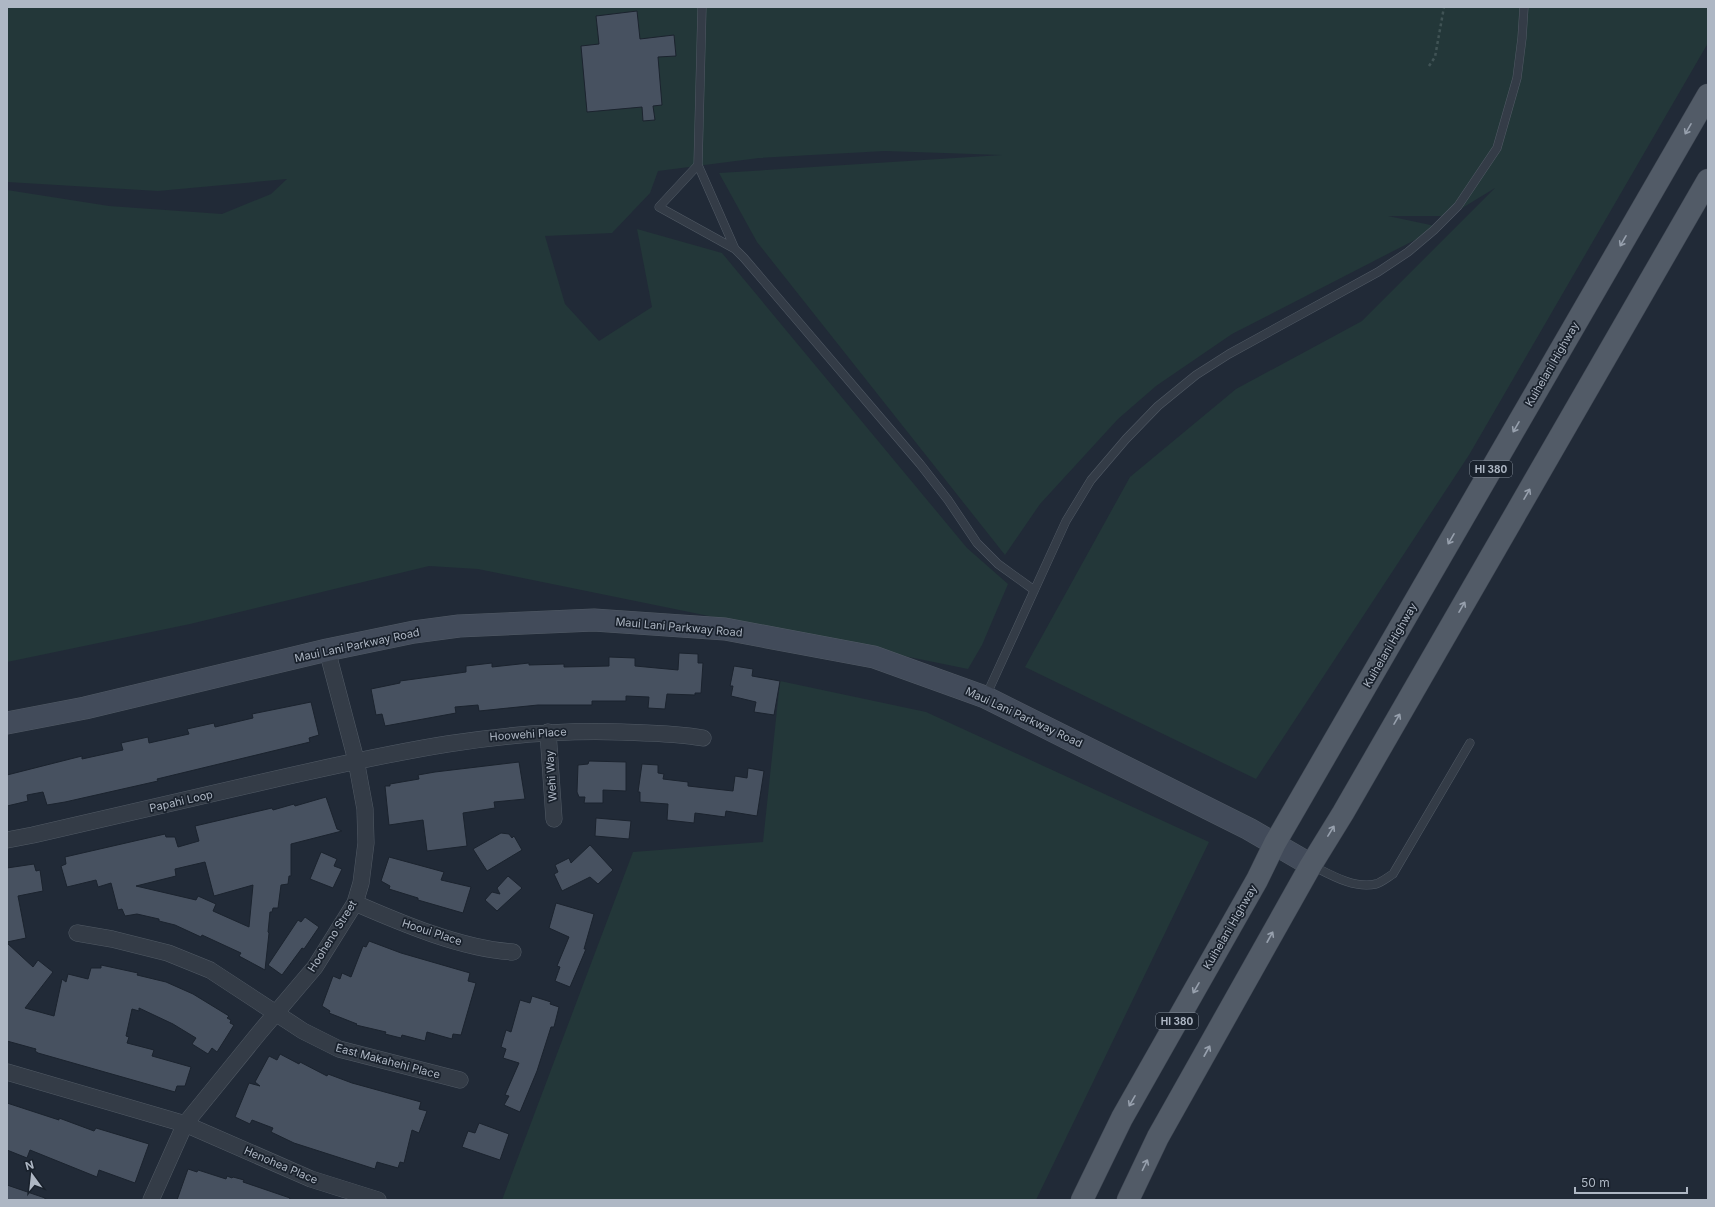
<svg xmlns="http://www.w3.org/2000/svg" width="1715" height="1207" font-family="Inter,sans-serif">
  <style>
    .green { fill: #233739 }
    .building { fill: #475160; stroke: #1b232e; fill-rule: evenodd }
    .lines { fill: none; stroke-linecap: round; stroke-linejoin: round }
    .service-casing { stroke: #515a65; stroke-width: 9 }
    .minor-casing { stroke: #515a65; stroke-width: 17 }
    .secondary-casing { stroke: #515a65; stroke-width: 23 }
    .primary-casing { stroke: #3d4551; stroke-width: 23 }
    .path { stroke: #405355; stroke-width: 2.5; stroke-dasharray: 3 3; stroke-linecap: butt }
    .service { stroke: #343c47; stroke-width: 8 }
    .minor { stroke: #343c47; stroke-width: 16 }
    .secondary { stroke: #424b5a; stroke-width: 22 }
    .primary { stroke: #525b67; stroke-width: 22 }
    .oneway { stroke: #97a0ad }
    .labels { text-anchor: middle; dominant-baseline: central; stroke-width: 3.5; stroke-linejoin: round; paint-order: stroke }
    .shield { fill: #19212c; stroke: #818a96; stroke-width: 1 }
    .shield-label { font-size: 10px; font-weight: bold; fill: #aeb7c4 }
    .street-label { font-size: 11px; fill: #aeb7c4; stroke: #19212c }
  </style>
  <rect width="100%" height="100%" fill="#212a37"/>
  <path class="green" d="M7,7H1708V43L1469,455L1256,779L1025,667L1130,477L1236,389L1362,321L1495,188L1449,216H1388L1440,227L1232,334L1156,386L1118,419L1040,504L1005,555L757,242L719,173L1002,155L885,151L759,158L658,171L650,193L612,233L545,236L565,304L599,341L652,307L637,229L722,253L967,548L1008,584L982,645L968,669L478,569L429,566L190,624L7,662V190L109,206L222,214L271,194L287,179L158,191L7,182Z
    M780,681L926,712L1209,842L1036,1200H502L633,852L763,842Z"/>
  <path class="building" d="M637,11L640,39L674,35L676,56L658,57L662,105L653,106L655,120L643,121L642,107L587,112L581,46L599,44L596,16Z
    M679,653L698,654V663H703L701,693H695V695L667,694L665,709L648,708L649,697L626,696V701H592V705H538L479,711L478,705L455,707L456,713L385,726L382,714L376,715L371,689L400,683V681L466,672V666L492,663V667L529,663V665L564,664V667L609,666V657L635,658V666L678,670Z
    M734,666L753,669L752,676L780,681L774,715L754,712L756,702L731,696L733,686H730Z
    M311,702L319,735L309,738L310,742L157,779L158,781L65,802L47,805L43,792L27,795L28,801L7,806V775L82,756V759L123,750L121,743L148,737L149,743L189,734L187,729L214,723L215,727L253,718L252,714Z
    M589,761L626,762V791L603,790V803H584L585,797H579L577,792L578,765L588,764Z
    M519,762L525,799L494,802L495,808L463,813L467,846L427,851L423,820L389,825L385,786H390V784L419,779L418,775L435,772Z
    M642,764L658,765V773L664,774L663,779L688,782V786L733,791L735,776L747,778L748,768L764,771L757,816L726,811L725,817L695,813L694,823L667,820L668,804L640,802V792H638Z
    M326,797L337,829L342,831L291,844V876H289L288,884L281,885L278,908H273L272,912H270L268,932L269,933L265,970L239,956L241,953L202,935L201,937L175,925L159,921V919L137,914L125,916L122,909L118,910L111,883L98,887L96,880L67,887L61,866L66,864L65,857L165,834L166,837H175L178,847L199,841L195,826L272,808L273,810L294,804L295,806ZM205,862L214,896L253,885L249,927L213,911L216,904L198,896L196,900L136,886L176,876L175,869Z
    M596,818L631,821L629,839L595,836Z
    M501,833L509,834L512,838L514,836L522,850L487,871L473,849Z
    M590,845L613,870L598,884L590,877L562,891L554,874L558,872L555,865L569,858L571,863Z
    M321,852L337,859L334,866L342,869L333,888L310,879Z
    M389,857L444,872L441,880L471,887L463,913L418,900V898L389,889L390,886L381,881Z
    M34,864L36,871L40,870L43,891L18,896L26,938L7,942V868Z
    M508,876L522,888L497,911L485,900L492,892L500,894L497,888Z
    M556,903L594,914L584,949H586L570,987L555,981L560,967L557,966L569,937L549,928Z
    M305,917L319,927L304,949L302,948L282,975L268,965L298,920L301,922Z
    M369,941L401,953L470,973L468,981L476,983L461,1035L453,1034L452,1039L427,1032L425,1041L402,1035L401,1038L385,1034L386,1032L356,1025L357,1024L329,1013L330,1011L322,1006L333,976L340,979L342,973L351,977L363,946L366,947Z
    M7,943L33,967L38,960L53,972L25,1008L54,1016L62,979L66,982L68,974L88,979L91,968H101V965L138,973L137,975L166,982L193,994L229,1016L227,1018L231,1020L230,1023L234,1025L217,1052L212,1048L208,1054L192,1044L196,1038L173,1024L139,1008V1011L132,1009L126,1036L129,1037L127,1043L154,1050L152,1056L191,1067L185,1086H177L175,1092L38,1053L35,1051L36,1049L7,1041Z
    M532,996L551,1002L550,1004L559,1007L554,1027H551L537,1071L520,1112L504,1105L509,1096L505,1095L519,1063L503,1058L506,1049L501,1047L506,1030L511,1032L520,1000L530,1003Z
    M280,1054L299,1064L300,1062L327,1076L328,1074L352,1083L421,1102L419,1109L427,1111L419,1133L412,1130L404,1163L400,1162L398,1168L377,1162L375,1169L294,1143L271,1132L273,1128L252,1120L250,1124L235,1117L249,1083L260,1086L255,1082L269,1056L277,1060Z
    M7,1103L59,1120V1118L94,1131L96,1128L149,1144L135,1183L99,1170L97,1177L30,1150L27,1158L7,1150Z
    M479,1123L509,1134L500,1160L462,1147L468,1131L475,1133Z
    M188,1169L197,1172L198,1170L226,1179L227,1176L232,1178L233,1177L244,1180L243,1182L290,1198L289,1200H177Z
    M7,1185L45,1198V1200H7Z"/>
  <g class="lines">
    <g class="service-casing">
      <path id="service" d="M702,7L698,165L735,249
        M698,165L659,207L735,249L744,258L920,464L948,500L977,543L998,564L1034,590
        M986,696L1066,521L1091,480L1126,439L1158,406L1196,375L1229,354L1378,272L1408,252L1434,230L1458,206L1497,148L1517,78L1522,38L1524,7
        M1311,865C1331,875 1354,889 1376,884C1382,882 1388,877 1393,874L1470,743"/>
    </g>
    <g class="minor-casing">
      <path id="minor" d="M548,732L554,819
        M7,840L33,835C115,816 197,797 280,778C395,752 502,728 621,732C648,733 676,733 703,738
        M355,903C401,923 462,949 513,952
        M77,933L112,939L168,953L210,970L303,1031L339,1049L460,1080
        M7,1072L185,1124L311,1179L378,1200
        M151,1200L185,1124L259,1033L315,967L355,903L361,883L366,843L365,809L356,760L327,650"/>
    </g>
    <g class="secondary-casing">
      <path id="secondary" d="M7,723L85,708L327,650L414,632L459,626L594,620L725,629L874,657L985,697L1249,829L1311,865"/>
    </g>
    <g class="primary-casing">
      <path id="primary" d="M1082,1200L1122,1118L1257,880L1275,843L1708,95
        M1128,1200L1158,1137L1311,865L1343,813L1708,180"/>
    </g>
    <path class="path" d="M1429,66L1435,57L1444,7"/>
    <use href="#service" class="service"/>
    <use href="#minor" class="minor"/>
    <use href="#secondary" class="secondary"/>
    <use href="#primary" class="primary"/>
  </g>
  <defs><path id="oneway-shaft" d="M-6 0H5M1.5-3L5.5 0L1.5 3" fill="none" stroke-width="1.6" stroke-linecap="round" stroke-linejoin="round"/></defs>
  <g class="oneway">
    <use href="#oneway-shaft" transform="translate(1688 129) rotate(120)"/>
    <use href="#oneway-shaft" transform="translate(1623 241) rotate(120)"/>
    <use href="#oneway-shaft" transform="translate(1516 427) rotate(120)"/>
    <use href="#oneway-shaft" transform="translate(1527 494) rotate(-60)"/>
    <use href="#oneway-shaft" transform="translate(1451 539) rotate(120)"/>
    <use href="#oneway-shaft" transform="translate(1462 607) rotate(-60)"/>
    <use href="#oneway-shaft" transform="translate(1397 719) rotate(-60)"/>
    <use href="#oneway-shaft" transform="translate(1331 831) rotate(-58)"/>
    <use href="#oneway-shaft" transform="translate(1270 937) rotate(-61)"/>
    <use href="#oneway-shaft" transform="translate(1196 988) rotate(120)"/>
    <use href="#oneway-shaft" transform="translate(1207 1051) rotate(-61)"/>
    <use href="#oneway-shaft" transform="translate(1132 1101) rotate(120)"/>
    <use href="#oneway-shaft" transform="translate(1145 1165) rotate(-64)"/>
  </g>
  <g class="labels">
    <g class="shield">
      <rect x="1470" y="461" width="42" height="16" rx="3"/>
      <rect x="1156" y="1013" width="42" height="16" rx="3"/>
    </g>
    <g class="shield-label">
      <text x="1491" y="469">HI 380</text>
      <text x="1177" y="1021">HI 380</text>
    </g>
    <g class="street-label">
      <text transform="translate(1552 364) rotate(-60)">Kuihelani Highway</text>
      <text transform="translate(679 627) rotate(5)">Maui Lani Parkway Road</text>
      <text transform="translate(357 645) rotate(-12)">Maui Lani Parkway Road</text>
      <text transform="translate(1390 645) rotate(-60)">Kuihelani Highway</text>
      <text transform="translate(1024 717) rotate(25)">Maui Lani Parkway Road</text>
      <text transform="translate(528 734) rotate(-4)">Hoowehi Place</text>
      <text transform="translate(551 776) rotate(-94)">Wehi Way</text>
      <text transform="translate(181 801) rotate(-13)">Papahi Loop</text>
      <text transform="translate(1230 927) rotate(-60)">Kuihelani Highway</text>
      <text transform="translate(432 932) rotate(18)">Hooui Place</text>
      <text transform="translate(332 936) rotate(-58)">Hooheno Street</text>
      <text transform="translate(388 1061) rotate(15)">East Makahehi Place</text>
      <text transform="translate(281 1165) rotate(23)">Henohea Place</text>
    </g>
  </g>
  <rect width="1715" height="1207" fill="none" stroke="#aeb7c4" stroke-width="16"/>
  <g transform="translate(32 1175) rotate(345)" stroke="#19212c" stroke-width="3" paint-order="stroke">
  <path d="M0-3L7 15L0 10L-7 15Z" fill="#aeb7c4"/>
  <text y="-6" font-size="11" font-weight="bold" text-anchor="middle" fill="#aeb7c4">N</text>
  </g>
  <path d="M1575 1187v6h112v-6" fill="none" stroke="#aeb7c4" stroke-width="2"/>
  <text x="1581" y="1187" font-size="12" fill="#aeb7c4" stroke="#19212c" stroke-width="3" paint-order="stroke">50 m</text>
</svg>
